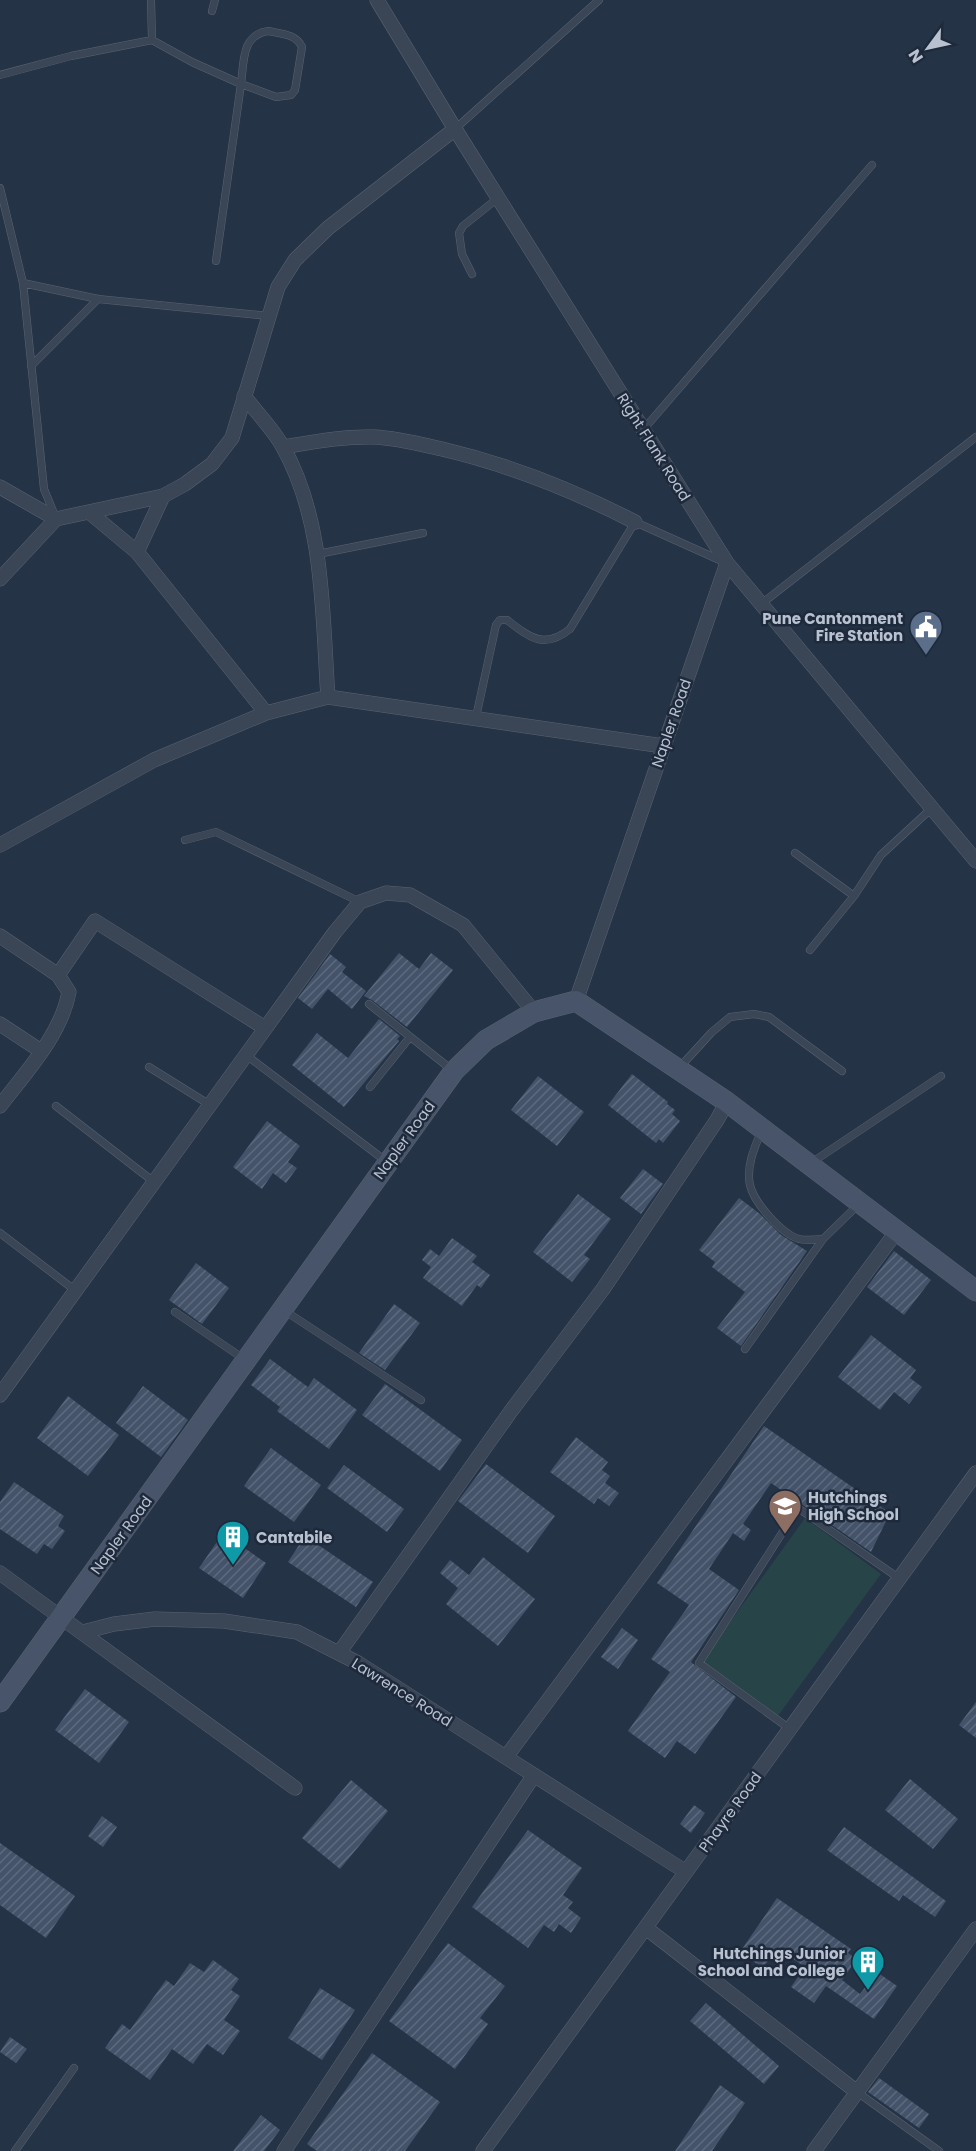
<svg xmlns="http://www.w3.org/2000/svg" width="976" height="2151" font-family="Poppins,sans-serif">
  <style>
    .park { fill: #274448 }
    .building { fill: url(#building-hatch) }
    .lines { fill: none; stroke-linecap: round; stroke-linejoin: round }
    .lane-casing { stroke: #596373; stroke-width: 8 }
    .street-casing { stroke: #596373; stroke-width: 15 }
    .secondary-casing { stroke: #596373; stroke-width: 21 }
    .lane { stroke: #3a4556; stroke-width: 7 }
    .street { stroke: #3a4556; stroke-width: 14 }
    .secondary { stroke: #485469; stroke-width: 20 }
    .labels { text-anchor: middle; dominant-baseline: central; stroke-width: 5; stroke-linejoin: round; paint-order: stroke }
    .street-label { font-size: 15px; fill: #b8c1cf; stroke: #1e2a3c }
    .poi-label { font-size: 15px; font-weight: bold; fill: #b8c1cf; stroke: #1e2a3c; text-anchor: end }
  </style>
  <defs>
    <pattern id="building-hatch" width="6" height="6" patternUnits="userSpaceOnUse" patternTransform="scale(1.5)"><rect width="6" height="6" fill="#445369"/><path d="M-1 1l2-2M0 6l6-6M5 7l2-2" fill="none" stroke="#5d6a7d"/></pattern>
  </defs>
  <rect width="100%" height="100%" fill="#253347"/>
  <path class="park" d="M805,1518L881,1574L775,1720L699,1665Z"/>
  <path class="building" d="M399,953L419,969L431,953L453,970L407,1027L372,1000L364,996Z
    M330,954L346,967L342,972L366,991L352,1009L328,989L312,1009L298,998Z
    M379,1019L400,1036L397,1039L399,1041L344,1107L292,1065L317,1033L348,1058Z
    M632,1074L668,1102L667,1104L675,1110L672,1114L680,1121L663,1143L659,1139L656,1143L608,1105Z
    M538,1076L584,1112L557,1146L511,1110Z
    M267,1121L300,1146L288,1162L297,1168L286,1183L273,1173L262,1189L233,1167Z
    M643,1169L663,1184L641,1214L620,1198Z
    M578,1194L611,1219L584,1255L590,1259L572,1282L533,1252Z
    M739,1198L760,1214L781,1235L807,1251L741,1346L717,1328L745,1292L712,1267L715,1262L699,1250Z
    M452,1238L477,1256L472,1262L490,1275L481,1288L477,1285L462,1306L423,1278L431,1267L422,1260L430,1249L439,1256Z
    M894,1251L931,1280L904,1315L867,1287Z
    M196,1263L229,1288L202,1324L169,1300Z
    M394,1304L420,1323L385,1370L359,1353Z
    M871,1335L916,1370L910,1378L922,1387L909,1404L894,1392L880,1410L838,1377Z
    M270,1359L308,1387L314,1378L357,1410L329,1449L277,1411L280,1407L251,1385Z
    M385,1384L462,1440L440,1471L362,1415Z
    M143,1386L188,1420L161,1457L116,1423Z
    M68,1396L119,1435L88,1476L37,1438Z
    M764,1426L890,1513L871,1552L771,1483L743,1524L751,1530L744,1541L733,1533L709,1569L739,1590L691,1662L736,1697L695,1754L677,1741L665,1758L628,1731L670,1672L651,1659L689,1605L657,1583Z
    M576,1437L608,1462L602,1470L610,1476L605,1483L619,1493L609,1506L598,1498L594,1504L550,1472Z
    M271,1448L321,1485L294,1522L244,1486Z
    M486,1464L555,1516L528,1553L458,1501Z
    M344,1465L404,1509L387,1532L327,1488Z
    M14,1482L64,1516L58,1526L65,1531L52,1549L44,1544L37,1554L0,1529V1502Z
    M223,1533L266,1563L243,1598L199,1568Z
    M305,1536L373,1582L356,1607L288,1562Z
    M483,1557L535,1599L498,1646L446,1604L458,1588L440,1573L450,1560L469,1575Z
    M622,1628L638,1640L618,1669L601,1657Z
    M85,1689L129,1722L99,1763L55,1730Z
    M976,1702V1738L959,1725Z
    M910,1779L958,1819L933,1849L885,1810Z
    M351,1780L388,1811L340,1869L302,1838Z
    M694,1805L705,1813L691,1833L680,1824Z
    M102,1816L117,1827L103,1847L88,1836Z
    M844,1827L946,1901L935,1917L903,1895L899,1901L827,1850Z
    M528,1830L582,1868L563,1895L573,1902L568,1908L581,1918L571,1933L559,1924L554,1932L544,1925L528,1948L472,1907Z
    M0,1843L75,1896L46,1938L0,1905Z
    M777,1898L851,1949L848,1953L857,1959L842,1980L860,1994L877,1972L897,1986L874,2019L826,1986L814,2003L791,1987L805,1967L777,1948L763,1968L740,1952Z
    M448,1943L505,1986L480,2018L488,2024L455,2069L389,2021Z
    M213,1960L239,1979L231,1990L240,1996L224,2020L240,2031L223,2055L207,2044L193,2064L172,2049L150,2080L105,2048L122,2024L130,2030L166,1980L174,1986L190,1963L204,1972Z
    M320,1988L355,2010L322,2060L288,2038Z
    M706,2003L779,2066L764,2084L690,2021Z
    M10,2037L27,2049L16,2063L0,2052Z
    M372,2053L440,2102L405,2151H317L307,2144Z
    M879,2078L929,2114L919,2128L868,2092Z
    M720,2085L745,2103L712,2151H675Z
    M261,2115L280,2130L264,2151H233Z"/>
  <g class="lines">
    <g class="lane-casing">
      <path id="lane" d="M212,11L215,0
        M268,31C282,34 296,34 302,47L295,90L291,95L276,97L241,84C244,63 241,35 268,31Z
        M152,40L192,62L241,84L216,261
        M0,75L71,56L152,40L151,0
        M455,129L599,0
        M0,188L23,283L44,489L55,516
        M472,274L462,254L459,233L463,226L498,198
        M23,283L98,299L269,316
        M31,366L98,299
        M643,430L872,165
        M318,554L423,533
        M761,604L976,437
        M476,717L496,625L500,620H507C529,637 544,650 570,629L635,522L724,562
        M185,840L216,832L360,902
        M795,853L854,896
        M810,950L854,896L881,855L932,808
        M369,1004L452,1070
        M246,1055L387,1162
        M149,1067L210,1105
        M680,1067L711,1033L730,1017L754,1014L769,1017L842,1071
        M370,1087L410,1037
        M56,1106L154,1182
        M761,1132C754,1148 746,1168 750,1185C754,1203 782,1234 799,1239C806,1241 816,1239 823,1239
        M811,1163L941,1076
        M0,1233L76,1291
        M285,1311L421,1400
        M175,1312L244,1359
        M745,1349L823,1239L858,1205
        M790,1729L699,1663L798,1508L900,1579
        M857,2092L939,2151
        M15,2151L74,2068"/>
    </g>
    <g class="street-casing">
      <path id="street" d="M377,0L455,129L727,563L976,861
        M244,396C257,413 273,429 283,447C325,522 322,614 328,697
        M283,447C313,442 344,436 374,437C397,438 420,444 442,449C510,465 573,490 635,522
        M0,487L56,519L163,496L185,484L212,464L232,438L278,287L295,260L328,228L455,129
        M89,512L137,552L266,713
        M137,552L163,496
        M0,579L56,519
        M0,845L154,760L266,713L328,697L663,746
        M0,936L58,975L69,992C61,1035 26,1072 0,1106
        M58,975L95,921L265,1028
        M576,1001L727,563
        M0,1024L41,1051
        M0,1395L335,932L360,902L386,893L410,895L463,925L534,1012
        M0,1573L295,1788
        M83,1632L114,1624L155,1619L224,1621L297,1632L358,1663L686,1872
        M339,1653L511,1411L603,1289L717,1120L727,1102
        M506,1757L897,1231
        M646,1928L857,2092
        M284,2151L534,1775
        M483,2151L976,1473
        M814,2151L976,1929"/>
    </g>
    <g class="secondary-casing">
      <path id="secondary" d="M0,1702L454,1071L486,1040L534,1012L576,1001L727,1102L976,1291"/>
    </g>
    <use href="#lane" class="lane"/>
    <use href="#street" class="street"/>
    <use href="#secondary" class="secondary"/>
  </g>
  <defs>
    <g id="civic-pin" transform="scale(1.725)"><path d="M0 17L-7.5 6A9.5 9.5 0 1 1 7.5 6Z" fill="#5c6f8a" stroke="#1e2a3c"/><path d="M-.6-6.5H3V-4.5H.6V-3L4-1V1h2V6H-6V1h2V-1L-.6-3ZM-1.2 2.5V6h2.4V2.5Z" fill="#fff"/></g>
    <g id="school-pin" transform="scale(1.725)"><path d="M0 17L-7.5 6A9.5 9.5 0 1 1 7.5 6Z" fill="#8d6e63" stroke="#1e2a3c"/><path d="M0-5L7-2L0 1L-7-2ZM-4 1L0 2.5L4 1V4Q0 6-4 4Z" fill="#fff"/></g>
    <g id="building-pin" transform="scale(1.725)"><path d="M0 17L-7.5 6A9.5 9.5 0 1 1 7.5 6Z" fill="#0f9aa8" stroke="#1e2a3c"/><path d="M-4-6H4V6H1V3H-1V6H-4ZM-2.5-4.3h1.7v1.8h-1.7ZM.8-4.3h1.7v1.8H.8ZM-2.5-1h1.7V.8h-1.7ZM.8-1h1.7V.8H.8Z" fill="#fff"/></g>
  </defs>
  <g fill-rule="evenodd">
    <use href="#civic-pin" x="926" y="627"/>
    <use href="#school-pin" x="785" y="1506"/>
    <use href="#building-pin" x="233" y="1537"/>
    <use href="#building-pin" x="868" y="1962"/>
  </g>
  <g class="labels">
    <g class="street-label">
      <text transform="translate(654 447) rotate(58)">Right Flank Road</text>
      <text transform="translate(671 723) rotate(-71)">Napler Road</text>
      <text transform="translate(404 1140) rotate(-54)">Napler Road</text>
      <text transform="translate(121 1535) rotate(-54)">Napler Road</text>
      <text transform="translate(402 1692) rotate(32)">Lawrence Road</text>
      <text transform="translate(730 1812) rotate(-54)">Phayre Road</text>
    </g>
    <g class="poi-label">
      <text x="903" y="618">Pune Cantonment<tspan x="903" dy="17">Fire Station</tspan></text>
      <text x="808" y="1497" text-anchor="start">Hutchings<tspan x="808" dy="17">High School</tspan></text>
      <text x="256" y="1537" text-anchor="start">Cantabile</text>
      <text x="845" y="1953">Hutchings Junior<tspan x="845" dy="17">School and College</tspan></text>
    </g>
  </g>
  <g transform="translate(928 48) rotate(237)" stroke="#1e2a3c" stroke-width="4.5" paint-order="stroke">
  <path d="M0-4.5L10 22L0 15L-10 22Z" fill="#b8c1cf"/>
  <text y="-9" font-size="16" font-weight="bold" text-anchor="middle" fill="#b8c1cf">N</text>
  </g>
</svg>
